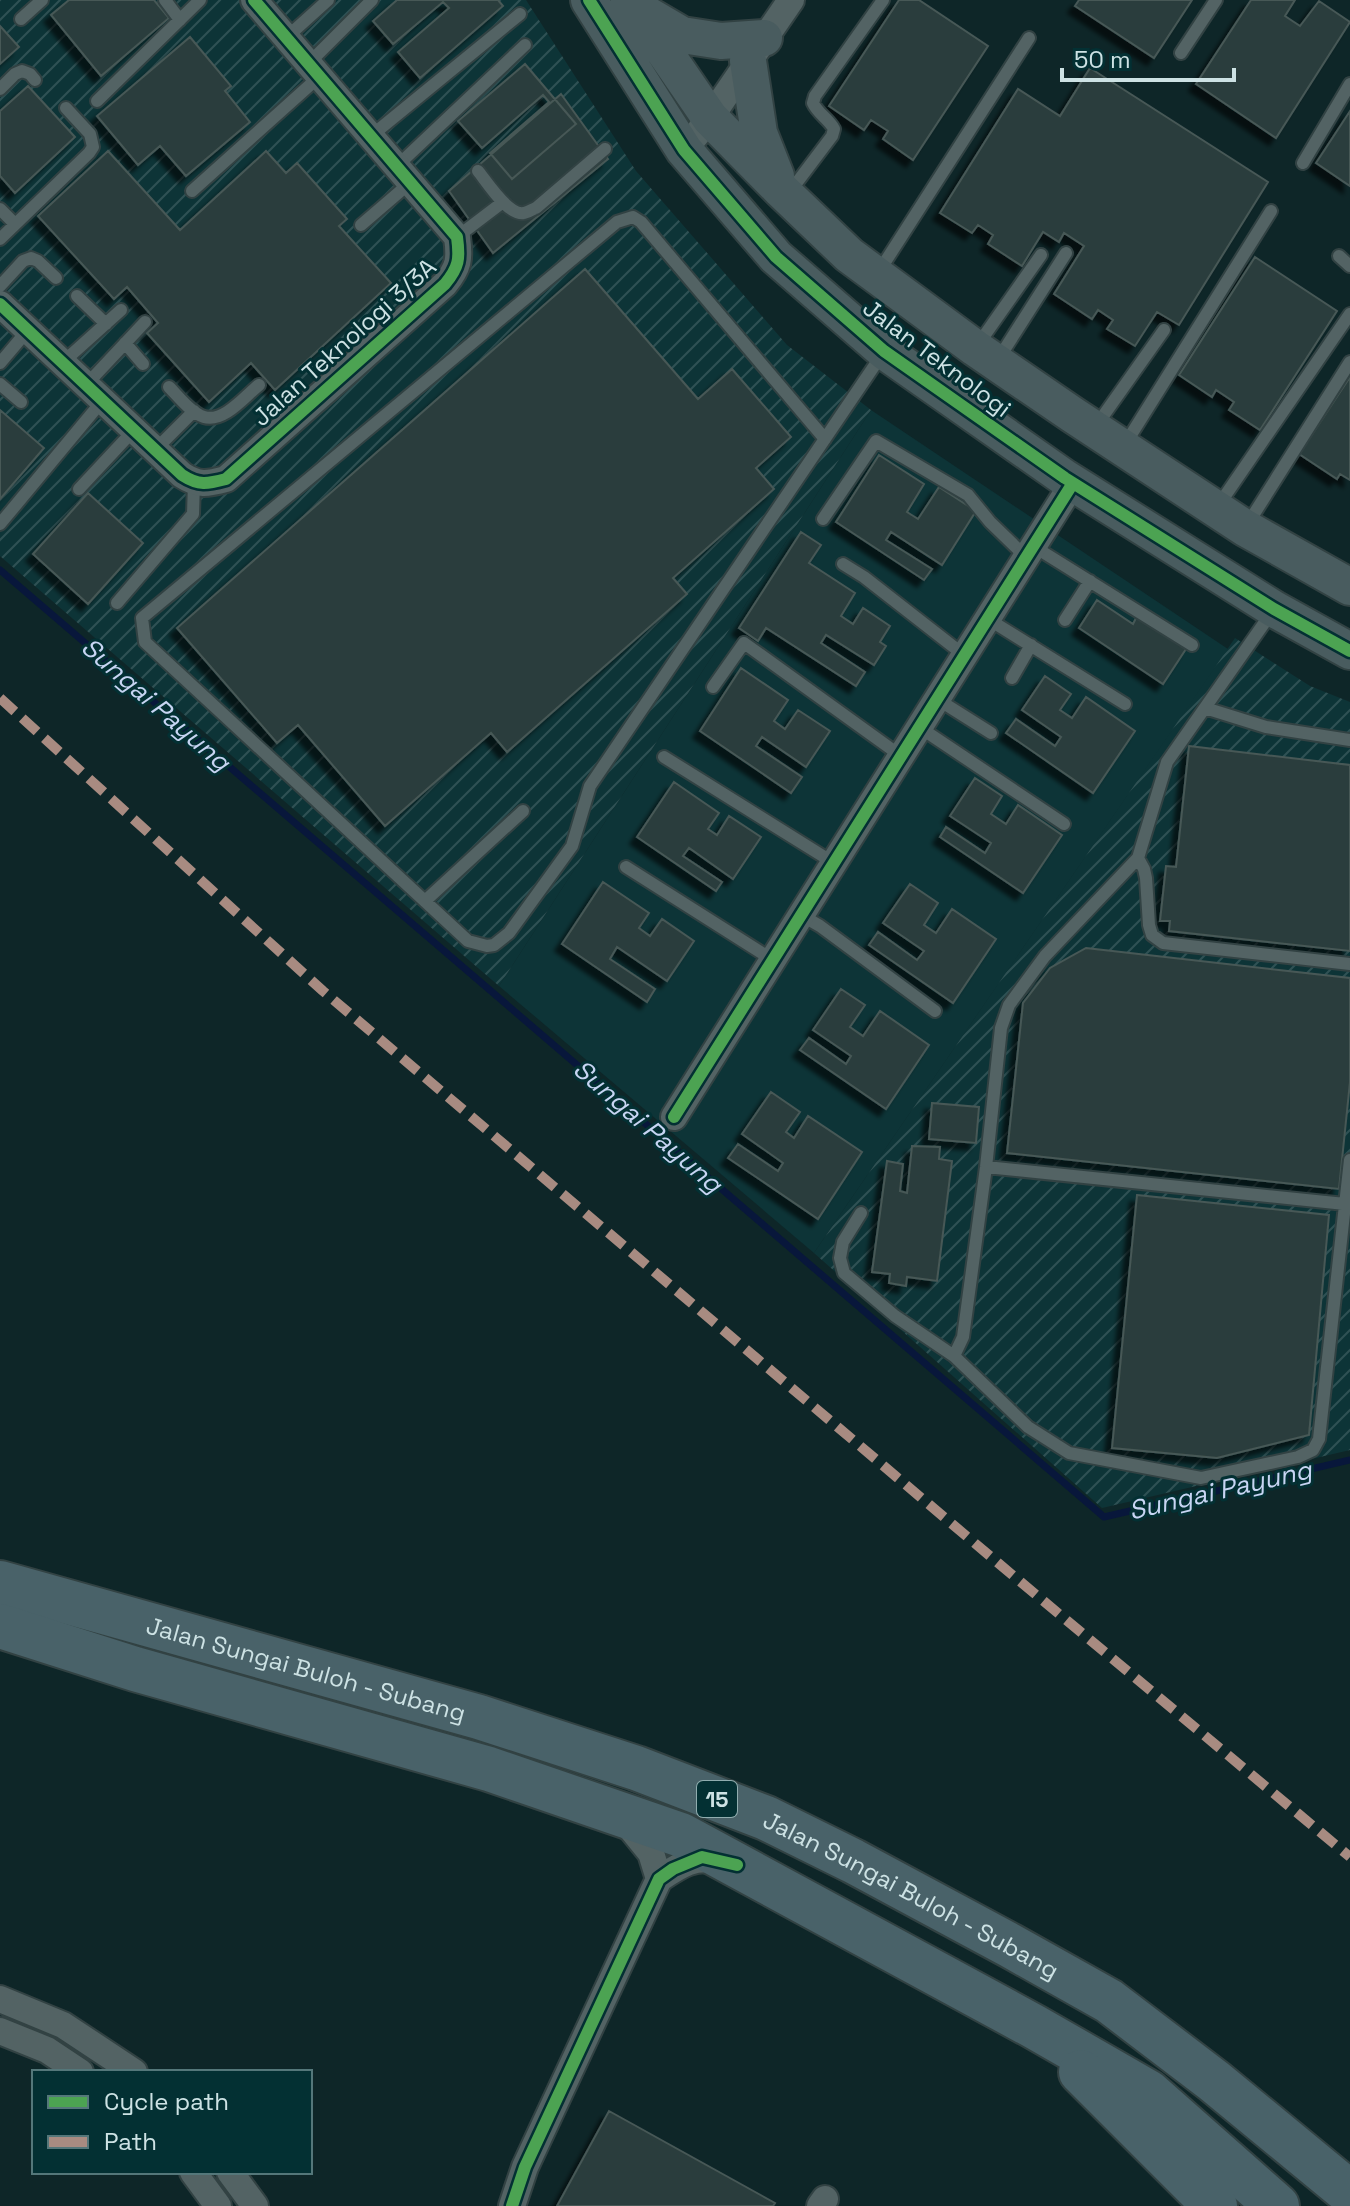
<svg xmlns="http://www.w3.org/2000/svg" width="1350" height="2206" font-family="'Space Grotesk',sans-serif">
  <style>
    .built { fill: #0d3437 }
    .industrial { fill: url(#industrial-furrows) }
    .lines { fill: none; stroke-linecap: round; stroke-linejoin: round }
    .stream { stroke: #08173b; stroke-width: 7 }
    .building { fill: #2c3e3c; stroke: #475857; stroke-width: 2; filter: url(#shadow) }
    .lane-casing { stroke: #324243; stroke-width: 16 }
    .street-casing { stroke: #324243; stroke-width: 30 }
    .secondary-casing { stroke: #324243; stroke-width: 40 }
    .highway-casing { stroke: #324243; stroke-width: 48 }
    .lane { stroke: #536364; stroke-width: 12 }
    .street { stroke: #536364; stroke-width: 26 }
    .secondary { stroke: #495c5f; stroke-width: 36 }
    .highway { stroke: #496269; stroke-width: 44 }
    .quiet { stroke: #a88b81; stroke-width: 10; stroke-dasharray: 20 10; stroke-linecap: butt }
    .cycleway-casing { stroke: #033033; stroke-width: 17 }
    .cycleway { stroke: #4ca352; stroke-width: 12 }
    .labels { text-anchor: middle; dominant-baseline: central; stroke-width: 6; stroke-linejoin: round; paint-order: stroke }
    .shield { fill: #033033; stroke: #90adaf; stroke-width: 2 }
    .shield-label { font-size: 22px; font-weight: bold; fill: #cde2e4 }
    .street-label { font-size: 24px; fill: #cde2e4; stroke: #033033 }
    .water-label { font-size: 26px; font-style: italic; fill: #c7d5f3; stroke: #033033 }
  </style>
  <defs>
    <pattern id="industrial-furrows" width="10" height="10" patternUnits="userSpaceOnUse" patternTransform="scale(2)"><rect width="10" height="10" fill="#0d3437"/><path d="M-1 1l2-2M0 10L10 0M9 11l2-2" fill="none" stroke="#2f5154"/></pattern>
    <filter id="shadow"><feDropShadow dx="-7" dy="7" stdDeviation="2" flood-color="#0009"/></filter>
  </defs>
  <rect width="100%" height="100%" fill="#0e2628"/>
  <path class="built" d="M871,410L1228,649L814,1253L499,986Z"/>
  <path class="industrial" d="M0,0H526L636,171L787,345L871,410L499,986L0,556Z
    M1235,638L1310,686L1350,702V1450L1102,1508L814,1253Z"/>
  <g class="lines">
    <path class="stream" d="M0,570L1104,1517L1350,1460"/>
  </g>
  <path class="building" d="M69,0H154L169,18L101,76L51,15Z
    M397,0H498L503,6L420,78L398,52L449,8L443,2L393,44L373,21Z
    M899,0H919L988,46L913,160L883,139L888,131L871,120L864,130L829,106Z
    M1079,0H1192L1154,58L1075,6Z
    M1251,0H1295L1285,16L1300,26L1319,1L1350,22L1276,138L1196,84Z
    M0,26L19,47L0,64Z
    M190,37L231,86L225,91L250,122L186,176L160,146L138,165L97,116Z
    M525,64L576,124L512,179L490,153L549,102L543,95L482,148L458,121Z
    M1090,68L1268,182L1179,325L1157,312L1135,346L1107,329L1113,320L1098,310L1092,319L1054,294L1084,246L1064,233L1059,242L1043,232L1022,266L988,244L993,235L978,225L972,233L940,213L1018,89L1060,116Z
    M28,86L75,137L15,193L0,176V111Z
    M561,94L608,159L493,253L449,191Z
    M1350,111V186L1316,163Z
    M108,151L180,230L266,151L286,173L297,163L347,219L339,226L391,283L275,390L251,363L209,402L147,333L158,323L127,287L114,299L38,216Z
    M1255,257L1337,311L1260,430L1229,410L1234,402L1216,390L1212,397L1179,375Z
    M585,269L698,399L732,369L791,437L756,468L774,489L673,578L687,594L507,752L491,733L385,826L298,725L277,743L177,628Z
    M1350,377V480L1340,474L1337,479L1299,454Z
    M0,410L44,448L0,499Z
    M879,455L924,484L907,512L918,519L939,487L976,511L942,565L891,532L886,540L932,569L924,580L836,522Z
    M88,493L143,543L88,604L33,554Z
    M801,532L821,545L809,563L855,593L841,616L853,624L863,608L890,626L880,642L886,646L874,665L826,635L821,643L865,672L856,686L766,628L758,641L739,628Z
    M1097,600L1133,624L1137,616L1186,649L1163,684L1079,628Z
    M741,668L788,700L774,721L785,729L798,710L830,731L806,767L762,737L756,746L802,777L791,793L700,731Z
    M1045,676L1071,694L1060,710L1072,718L1086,697L1135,731L1093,793L1006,733L1016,719L1055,746L1061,737L1022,710Z
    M1189,746L1350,765V951L1169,931L1170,921H1160L1166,866L1176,867Z
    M975,778L1002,796L991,814L1006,824L1018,805L1062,835L1023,893L940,837L946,827L985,853L991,843L950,816Z
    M674,782L719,813L708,829L717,835L729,816L761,837L733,879L689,848L683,856L722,882L716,891L637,837Z
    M603,882L649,913L639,928L650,936L662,919L694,941L667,981L617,947L610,959L655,989L647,1002L562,944Z
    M910,884L938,903L924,925L936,933L952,909L996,939L953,1003L869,945L878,932L917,960L924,951L883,923Z
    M1086,948L1350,978V1082L1339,1189L1007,1153L1023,1003L1050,968Z
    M841,989L865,1005L850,1027L863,1036L880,1011L929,1045L886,1109L800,1050L809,1038L846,1064L851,1056L813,1030Z
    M771,1092L800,1112L786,1132L794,1138L808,1116L862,1152L818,1219L728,1158L738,1144L778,1171L783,1163L742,1134Z
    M932,1103L979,1107L976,1143L929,1139Z
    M912,1146L940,1147L939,1159L952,1161L937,1281L907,1277L906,1286L889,1283L890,1274L872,1272L887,1161L903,1164L900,1191L907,1193Z
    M1137,1195L1329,1215L1309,1435L1217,1458L1112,1448Z
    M609,2111L775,2203L773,2206H557Z"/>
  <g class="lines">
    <g class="lane-casing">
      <path id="lane" d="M165,0L180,20
        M21,19L42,0
        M287,37L328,0
        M1181,53L1216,0
        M309,63L372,0
        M0,89L15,74L22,71L30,74L35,80
        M97,101L200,0
        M371,136L520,14
        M1303,163L1350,84
        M397,166L525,45
        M478,171C487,182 508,216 524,213C526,213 535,208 536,208L605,149
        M192,191L320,76
        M789,193L832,136L834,129C829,119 818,114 813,103L815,96L883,0
        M0,209L15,224
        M361,225L411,182
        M457,237L503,202
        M0,239L89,153L93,147L90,134L66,108
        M1339,256L1350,266
        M878,273L1029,38
        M0,286L23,261L31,258L38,261L56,278
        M77,296L106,324
        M125,343L143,364
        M977,346L1041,255
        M999,358L1066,253
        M0,363L28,330
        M62,363L121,310
        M0,384L21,402
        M86,385L145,322
        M169,387C179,397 191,413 204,417C224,423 245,396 259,385
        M1096,426L1164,330
        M825,439L641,222L633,217L617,222L142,618L145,642L468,941L487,946L494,945L509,933L572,846L590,786L883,353
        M1124,446L1271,211
        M156,449L194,411
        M79,489L134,430
        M1218,506L1350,314
        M823,519L876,441L968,495L990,522L1026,557
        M0,524L103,400
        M1247,525L1350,362
        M1033,546L1192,645
        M843,564L864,577L964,655
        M117,603L193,514L194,483
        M988,619L1125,704
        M1065,620L1090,581
        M1012,678L1031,645
        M713,687L744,643L901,756
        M937,699L991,733
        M1205,708L1266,727L1350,740
        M919,727L1064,824
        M664,757L834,863
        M1138,858L1144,869L1146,878L1149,925L1152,935L1163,943L1350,964
        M626,867L773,960
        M425,901L523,811
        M801,915L820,926L935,1011
        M986,1167L1345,1204
        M861,1213L843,1242L840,1258L844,1273L895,1316L954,1356L1028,1427L1069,1453L1201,1478L1298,1457L1313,1450L1319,1439L1350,1160
        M954,1356L963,1337L986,1167L1001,1028L1009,1005L1045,956L1138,858L1167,762L1272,612"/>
    </g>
    <g class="street-casing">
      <path id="street" d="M684,150L710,118L791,0
        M0,304L182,475C199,486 207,484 226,479L445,284C459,267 460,259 457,237L254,0
        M674,1117L1073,483
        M625,1821L651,1853L659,1879
        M0,1999L63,2025L134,2072
        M0,2031L47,2050L80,2072
        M193,2172L218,2206
        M230,2172L255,2206
        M512,2206L525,2167L659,1879C680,1865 694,1855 719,1861
        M820,2206L825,2199"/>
    </g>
    <g class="secondary-casing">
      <path id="secondary" d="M589,0L684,150L776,257L884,351L1065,478L1274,609L1350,651
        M629,0L710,118L781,190L849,255L975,348L1073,415L1245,528L1350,587
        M641,11L682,35L721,41L764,38
        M748,61L759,133L776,176"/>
    </g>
    <g class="highway-casing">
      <g id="highway">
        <path id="s1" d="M0,1583L479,1717L636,1768L766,1818L853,1861L1011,1946L1109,2001L1214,2081L1350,2193"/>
        <path d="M0,1626L135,1669L489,1769L681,1835L1033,2026L1148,2092L1277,2206"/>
        <path d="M1081,2072L1215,2206"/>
      </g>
    </g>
    <use href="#lane" class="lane"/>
    <use href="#street" class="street"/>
    <use href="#secondary" class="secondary"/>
    <use href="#highway" class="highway"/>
    <path class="quiet" d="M0,698L323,991L1010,1573L1350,1857"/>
    <g class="cycleway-casing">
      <path id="cycleway" d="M589,0L684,150L776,257L884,351L1065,478L1274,609L1350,651
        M0,304L182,475C199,486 207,484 226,479L445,284C459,267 460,259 457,237L254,0
        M674,1117L1073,483
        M512,2206L525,2167L659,1879L673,1869L702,1857L737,1865"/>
    </g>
    <use href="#cycleway" class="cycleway"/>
  </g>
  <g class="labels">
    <rect class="shield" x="697" y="1781" width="40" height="36" rx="6"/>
    <g class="shield-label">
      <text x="717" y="1799">15</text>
    </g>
    <g class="street-label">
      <text transform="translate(344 342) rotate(-42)">Jalan Teknologi 3/3A</text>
      <text transform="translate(937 358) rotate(37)">Jalan Teknologi</text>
      <text stroke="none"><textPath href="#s1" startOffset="318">Jalan Sungai Buloh - Subang</textPath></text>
      <text stroke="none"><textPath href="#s1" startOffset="966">Jalan Sungai Buloh - Subang</textPath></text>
    </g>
    <g class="water-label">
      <text transform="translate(156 704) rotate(41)">Sungai Payung</text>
      <text transform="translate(648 1126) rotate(41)">Sungai Payung</text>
      <text transform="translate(1220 1490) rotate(-13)">Sungai Payung</text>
    </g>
  </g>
  <rect x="32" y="2070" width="280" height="104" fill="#033033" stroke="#54777a" stroke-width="2"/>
  <rect x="48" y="2096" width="40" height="12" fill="#4ca352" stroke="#54777a" stroke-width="2"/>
  <text x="104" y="2110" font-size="24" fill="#cde2e4">Cycle path</text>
  <rect x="48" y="2136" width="40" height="12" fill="#a88b81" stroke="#54777a" stroke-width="2"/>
  <text x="104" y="2150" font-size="24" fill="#cde2e4">Path</text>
  <path d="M1062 68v12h172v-12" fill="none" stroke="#cde2e4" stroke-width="4"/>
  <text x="1074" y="68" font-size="24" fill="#cde2e4" stroke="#033033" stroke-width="6" paint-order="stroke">50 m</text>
</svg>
